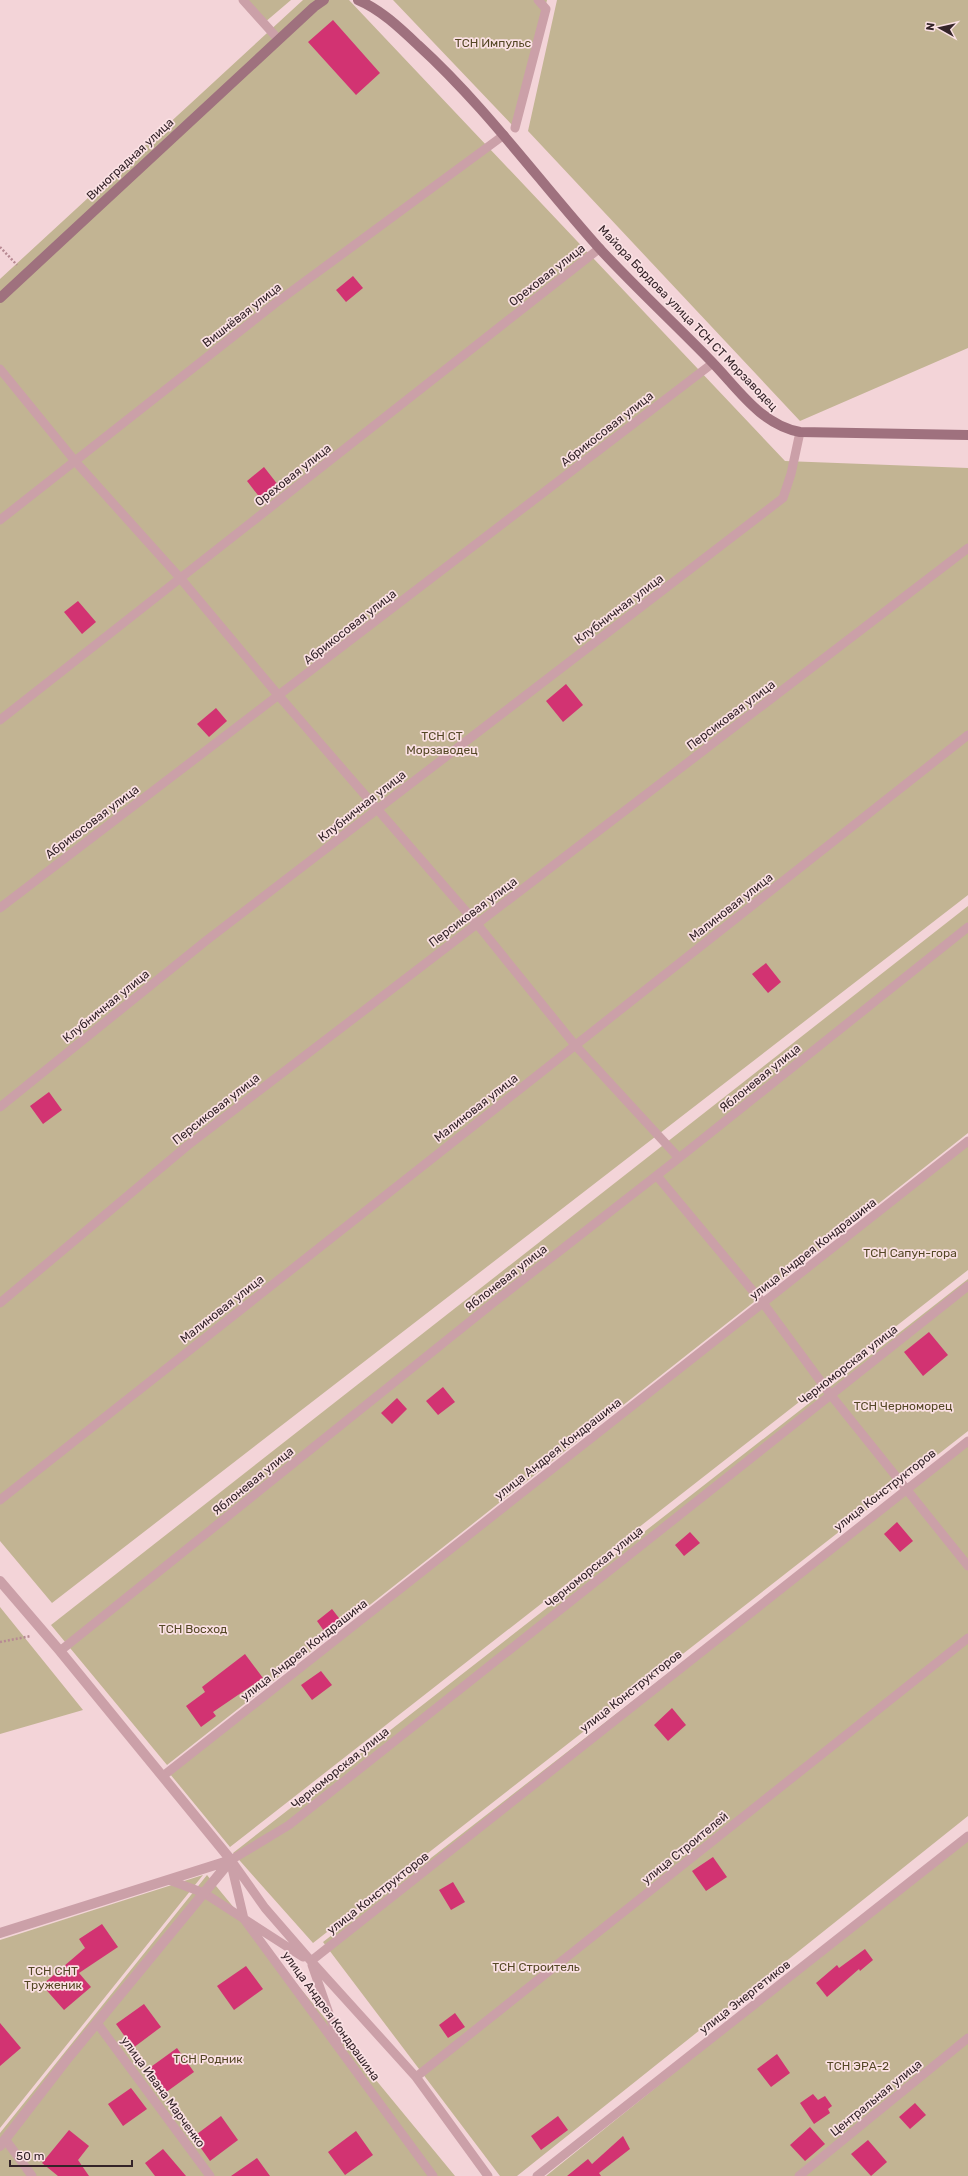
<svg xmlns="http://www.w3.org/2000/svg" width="968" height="2176" font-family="Rubik,sans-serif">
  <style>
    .green { fill: #c2b493 }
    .building { fill: #d23372 }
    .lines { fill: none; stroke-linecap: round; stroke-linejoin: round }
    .path { stroke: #b78a93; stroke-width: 2.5; stroke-dasharray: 2 2; stroke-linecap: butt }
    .lane { stroke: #cba0a8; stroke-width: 9 }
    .street { stroke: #cba0a8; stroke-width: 10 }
    .secondary { stroke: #9f717e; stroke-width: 10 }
    .labels { text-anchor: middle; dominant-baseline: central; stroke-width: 3.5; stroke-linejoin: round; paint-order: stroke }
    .park-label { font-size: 12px; fill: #544725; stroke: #fae0e3 }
    .street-label { font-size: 12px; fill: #342429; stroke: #fae0e3 }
  </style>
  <rect width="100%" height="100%" fill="#f3d4d8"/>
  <path class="green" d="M243,0H291L264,23Z
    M303,0H349L785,461L968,468V895L52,1603L0,1541V279Z
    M393,0H547L515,128Z
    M557,0H968V348L800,421L528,131Z
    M968,906V1133L167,1765L51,1625Z
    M968,1145V1270L230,1847L170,1774Z
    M968,1279V1431L313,1943L233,1853Z
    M968,1440V1816L517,2176H500L323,1942Z
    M0,1607L83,1710L0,1734Z
    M968,1836V2176H546Z
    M203,1875L0,2128V1940Z
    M207,1875L455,2176H0V2133Z"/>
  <path class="building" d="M333,20L380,73L356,95L308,42Z
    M353,276L363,288L346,302L336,290Z
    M264,467L282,490L264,503L247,481Z
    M78,601L96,622L82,634L64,612Z
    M566,684L583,705L563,722L546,701Z
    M216,708L227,721L209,737L197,724Z
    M766,963L781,982L768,993L752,974Z
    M49,1092L62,1110L43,1124L30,1106Z
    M929,1332L948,1355L923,1376L904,1352Z
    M443,1387L455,1402L438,1415L426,1401Z
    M397,1398L407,1409L392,1424L381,1413Z
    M897,1522L913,1541L900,1552L884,1534Z
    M690,1532L700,1543L684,1556L675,1545Z
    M332,1609L342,1622L326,1634L317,1621Z
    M245,1654L263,1678L213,1712L216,1716L201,1727L186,1706L205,1692L202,1687Z
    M321,1671L332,1685L312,1700L301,1685Z
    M672,1708L686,1725L668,1741L654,1725Z
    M713,1857L727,1877L706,1891L692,1871Z
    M453,1882L465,1902L451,1910L439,1890Z
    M102,1924L118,1947L79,1973L91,1987L64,2010L42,1985L85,1948L79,1939Z
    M865,1949L873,1960L860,1971L859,1969L827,1997L816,1983L837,1965L839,1968Z
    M246,1966L263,1989L234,2010L217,1986Z
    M144,2004L161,2027L133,2048L116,2024Z
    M455,2013L465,2027L448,2038L439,2025Z
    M0,2023L21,2048L0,2066Z
    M177,2048L194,2072L165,2093L148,2069Z
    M777,2054L790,2073L771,2087L757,2069Z
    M131,2088L147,2109L123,2126L108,2104Z
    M813,2094L818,2100L825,2096L832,2106L828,2109L830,2113L814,2124L800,2103Z
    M915,2103L926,2115L910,2129L899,2117Z
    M221,2116L238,2140L210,2161L193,2137Z
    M558,2116L568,2130L541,2150L531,2136Z
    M810,2127L825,2144L805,2161L790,2145Z
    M69,2130L89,2146L78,2160L89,2176H58L42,2163Z
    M356,2131L373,2155L345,2175L328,2152Z
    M623,2136L630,2149L599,2173L601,2176H567L588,2159L592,2164Z
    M868,2140L887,2162L871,2176L851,2154Z
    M163,2149L186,2176H155L145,2163Z
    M257,2158L270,2176H231Z"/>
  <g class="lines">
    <path class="path" d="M0,247L17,265
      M0,1642L31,1636"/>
    <path class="lane" d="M243,0L279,40
      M515,128L546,9L538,0
      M0,369L75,461L181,579L279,696L477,924L575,1045L679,1158
      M0,520L277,302L504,135
      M0,720L600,248
      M0,908L713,363
      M0,1107L207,940L783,498L791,474L800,432
      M657,1176L763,1303L830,1394L968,1566
      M0,1303L187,1146L968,548
      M0,1500L968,735
      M60,1651L493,1303L679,1158L968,927
      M163,1776L968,1141
      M231,1860L289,1825L968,1286
      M231,1860L265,1908L311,1961L416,2077L488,2176
      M231,1864L244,1919L433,2176
      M169,1880L204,1893L303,1957
      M311,1961L968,1441
      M312,1965L339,2042
      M97,2023L210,2176
      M416,2077L968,1638
      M5,2139L32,2176
      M537,2176L968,1836
      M799,2176L968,2038"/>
    <path class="street" d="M0,1581L60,1651L231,1860
      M0,1933L231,1860
      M0,2146L68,2058L231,1860"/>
    <path class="secondary" d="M358,0C380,9 400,28 418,45C485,106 539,181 599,248C634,286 673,322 709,359C737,387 759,424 800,432L968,435
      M0,298L314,7L324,0"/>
  </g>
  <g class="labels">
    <g class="park-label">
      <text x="493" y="43">ТСН Импульс</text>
      <text x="442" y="736">ТСН СТ<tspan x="442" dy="14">Морзаводец</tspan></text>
      <text x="910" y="1253">ТСН Сапун-гора</text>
      <text x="903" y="1406">ТСН Черноморец</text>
      <text x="193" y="1629">ТСН Восход</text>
      <text x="536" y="1967">ТСН Строитель</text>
      <text x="53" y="1971">ТСН СНТ<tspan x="53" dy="14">Труженик</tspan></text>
      <text x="208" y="2059">ТСН Родник</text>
      <text x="858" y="2066">ТСН ЭРА-2</text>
    </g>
    <g class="street-label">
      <text transform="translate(130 159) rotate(-43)">Виноградная улица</text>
      <text transform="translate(547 275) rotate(-38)">Ореховая улица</text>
      <text transform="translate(242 315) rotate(-38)">Вишнёвая улица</text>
      <text transform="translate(688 318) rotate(46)">Майора Бордова улица ТСН СТ Морзаводец</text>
      <text transform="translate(607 429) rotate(-38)">Абрикосовая улица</text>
      <text transform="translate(293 475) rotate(-38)">Ореховая улица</text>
      <text transform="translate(619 609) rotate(-37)">Клубничная улица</text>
      <text transform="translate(350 627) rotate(-38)">Абрикосовая улица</text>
      <text transform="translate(731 715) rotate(-37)">Персиковая улица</text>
      <text transform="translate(362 806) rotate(-38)">Клубничная улица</text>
      <text transform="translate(92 822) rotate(-37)">Абрикосовая улица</text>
      <text transform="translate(731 907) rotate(-38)">Малиновая улица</text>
      <text transform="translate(473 912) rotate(-37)">Персиковая улица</text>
      <text transform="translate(106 1006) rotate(-39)">Клубничная улица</text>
      <text transform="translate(760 1078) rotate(-39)">Яблоневая улица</text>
      <text transform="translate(476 1108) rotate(-38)">Малиновая улица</text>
      <text transform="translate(216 1109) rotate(-38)">Персиковая улица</text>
      <text transform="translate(813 1249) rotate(-38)">улица Андрея Кондрашина</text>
      <text transform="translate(506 1278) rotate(-38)">Яблоневая улица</text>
      <text transform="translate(222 1309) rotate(-38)">Малиновая улица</text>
      <text transform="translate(848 1365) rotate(-38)">Черноморская улица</text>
      <text transform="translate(558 1449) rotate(-38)">улица Андрея Кондрашина</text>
      <text transform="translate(253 1481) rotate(-39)">Яблоневая улица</text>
      <text transform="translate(885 1490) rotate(-38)">улица Конструкторов</text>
      <text transform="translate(594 1567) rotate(-39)">Черноморская улица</text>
      <text transform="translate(304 1650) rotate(-38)">улица Андрея Кондрашина</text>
      <text transform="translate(631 1691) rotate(-38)">улица Конструкторов</text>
      <text transform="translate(340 1768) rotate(-39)">Черноморская улица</text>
      <text transform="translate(685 1848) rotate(-39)">улица Строителей</text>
      <text transform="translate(378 1893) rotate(-38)">улица Конструкторов</text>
      <text transform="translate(745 1997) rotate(-38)">улица Энергетиков</text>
      <text transform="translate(331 2016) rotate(54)">улица Андрея Кондрашина</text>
      <text transform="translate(163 2092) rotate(54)">улица Ивана Марченко</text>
      <text transform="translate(876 2098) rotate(-39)">Центральная улица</text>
    </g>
  </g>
  <g transform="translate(940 28) rotate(278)" stroke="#fae0e3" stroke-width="3" paint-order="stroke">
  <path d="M0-3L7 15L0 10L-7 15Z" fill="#342429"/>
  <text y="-6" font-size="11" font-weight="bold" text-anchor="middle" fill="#342429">N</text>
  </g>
  <path d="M10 2160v6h122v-6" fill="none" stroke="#342429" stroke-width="2"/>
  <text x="16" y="2160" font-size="12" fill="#342429" stroke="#fae0e3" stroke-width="3" paint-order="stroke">50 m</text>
</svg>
